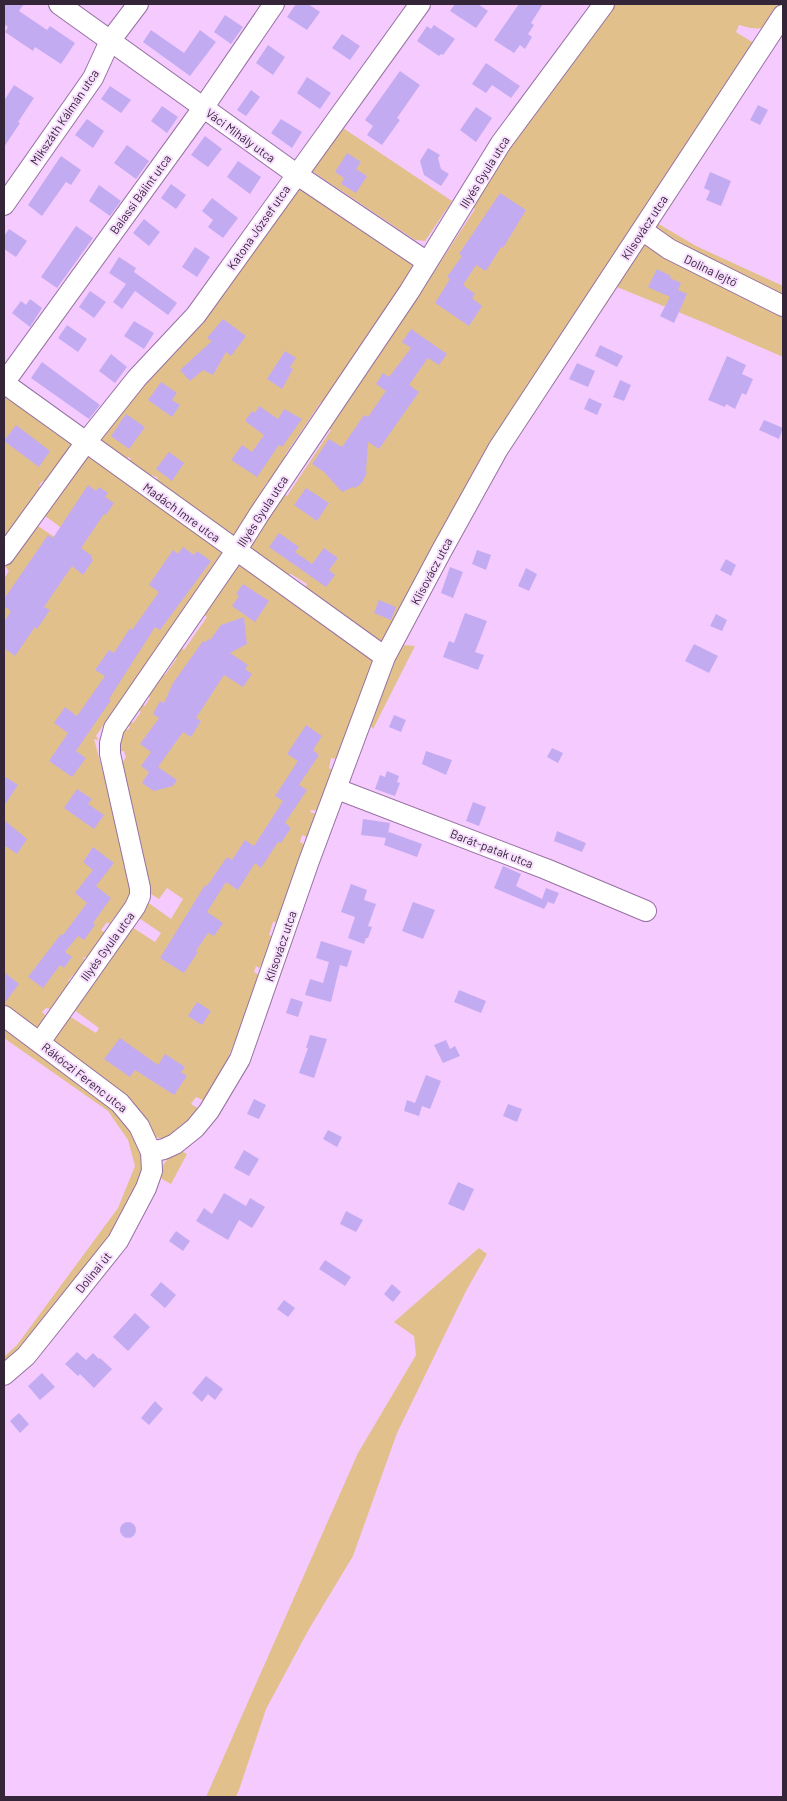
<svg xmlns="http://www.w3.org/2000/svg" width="787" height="1801" font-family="Barlow,sans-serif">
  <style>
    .green { fill: #e1c08b }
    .building { fill: #c3abf2 }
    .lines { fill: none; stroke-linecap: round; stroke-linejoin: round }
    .minor-casing { stroke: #9771a1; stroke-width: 22 }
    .minor { stroke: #fff; stroke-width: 20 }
    .labels { text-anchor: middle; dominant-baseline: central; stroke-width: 4; stroke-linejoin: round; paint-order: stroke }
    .street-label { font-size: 12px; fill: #352539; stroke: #f8defe }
  </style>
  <rect width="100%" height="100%" fill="#f5caff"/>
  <path class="green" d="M600,4H783C769,28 767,33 739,25L736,32L752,42L754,51L599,290L590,291L589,304L578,308L560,336L382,644L305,589L307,584L291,574L283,576L251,555L247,543L280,491L287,496L331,430L324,424L364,372L367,374L369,371L367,370L372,356L377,359L379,356L374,353L386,335L391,338L394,333L391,331L393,326L397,329L400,324L395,321L419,295L475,209L469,204Z
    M343,128L452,201L425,241L415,240L312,171Z
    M298,186L413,260L415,269L327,402H321L285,455L288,457L271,484L267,482L264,487L267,490L236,537L229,538L153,485L158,478L152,475L149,479L126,466L131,459L128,457L124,463L99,446L100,436Z
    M657,223L696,246L783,286V303L670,245L656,228Z
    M639,240L783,309V357L705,323L617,287L606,305L603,301Z
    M4,391L73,443L48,485L42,481L39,486L44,490L4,544Z
    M87,453L223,551L183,609L187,614L175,626H172L175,628L164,636L168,640L163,638L160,642L164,645C151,660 138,674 129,691C124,700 114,709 108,719L111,720L109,723L106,721L96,736L99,740L94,739L105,780L110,791L134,888L121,916L117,914L111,921L115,924L111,925L107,922L101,930L107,934L94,954L83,958L87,963L76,977L73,975L68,981L73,985L70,989L66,987L50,1009L46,1008L42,1012L46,1016L43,1021L44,1024L36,1028L4,1009V579L9,571L4,565L35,524L56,538L63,529L41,513Z
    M242,562L376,661L337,759L331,758L329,768L332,770L318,811L311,810L310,812L317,814L309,838L302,835L300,842L307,846L279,923L273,922L269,935L273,937L262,964L259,968L256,966L254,972L259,975C243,1018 230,1063 205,1101L196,1097L191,1104L199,1109C188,1122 173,1146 154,1136L54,1044L52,1034L66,1014L96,1033L99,1028L70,1007L132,927L155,942L161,933L136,916L146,901L171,919L183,899L167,888L159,899L151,894L145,879L118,763L123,762L126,757L124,751L117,752L122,727L128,730L130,727L123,722L127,719L133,723L141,712L136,708L140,702L145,706L150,698L146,695L162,673L165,675L177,658L174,655L180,647L184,650L207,617L201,612L236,563Z
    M404,645L415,646L373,729L366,719L399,647Z
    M4,1026L115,1105L136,1134L145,1167L118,1231L4,1369V1357L17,1345L118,1208L135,1166L128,1140L108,1111L4,1038Z
    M181,1151L187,1154L171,1184L162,1179C159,1164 169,1156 181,1151Z
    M479,1248L487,1254L466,1291L397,1433L353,1556L309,1629L266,1709L240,1787L236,1797H206L358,1453L416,1355L414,1336L394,1322Z"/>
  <path class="building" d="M4,4H24L19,11L47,30L50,26L75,43L61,64L35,47L33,51L5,32L8,27L4,24Z
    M296,4H308L320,12L307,30L287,17Z
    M455,4H478L488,11L476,28L450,11Z
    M519,4H543L531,23L534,25L528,34L532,37L525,49L520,45L514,53L494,40Z
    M225,15L243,27L231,44L214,32Z
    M434,25L455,39L443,55L441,54L439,56L417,41L427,26L431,29Z
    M151,30L184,53L200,30L216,42L190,76L143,42Z
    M342,34L360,46L350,60L332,48Z
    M268,45L285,57L273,75L256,63Z
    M486,63L520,86L511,98L492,85L486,93L472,84Z
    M400,71L420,85L397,118L400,120L382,145L367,135L373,126L365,120Z
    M307,77L331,93L320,109L297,93Z
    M14,85L34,98L18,122L20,123L4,147V101Z
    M110,86L131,100L121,113L101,99Z
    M251,90L260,97L246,116L237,110Z
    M758,105L768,110L760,125L750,120Z
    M162,106L178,117L167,133L151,121Z
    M476,107L492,118L476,142L460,130Z
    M87,119L104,131L93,148L75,135Z
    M281,119L302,132L292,148L271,133Z
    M205,136L222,149L208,167L191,155Z
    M127,145L149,161L136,179L114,163Z
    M428,148L440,155L438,158L441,169L449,174L441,186L424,175L420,161Z
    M347,153L361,162L356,169L367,176L356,193L341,184L344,178L335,172Z
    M61,156L81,170L71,185L66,182L42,216L28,205Z
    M238,161L261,177L250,194L227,177Z
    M710,172L731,181L721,206L706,200L710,191L704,188Z
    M171,184L186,195L176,209L161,198Z
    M99,185L121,201L110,216L89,201Z
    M500,193L526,210L503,248L501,247L486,271L476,265L463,285L475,294L472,298L482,306L469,326L435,303L450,279L447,277L462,256L459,254Z
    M212,198L238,218L223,238L208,227L213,220L202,211Z
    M144,219L160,232L149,246L133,233Z
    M76,226L93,238L57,288L41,277Z
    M9,229L27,241L16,257L4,249V236Z
    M195,247L210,257L197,277L182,267Z
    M119,257L136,268L134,272L177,303L168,315L135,291L122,309L113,302L126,284L109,273Z
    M657,269L671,276L670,278L681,283L678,290L687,294L674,323L660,316L670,297L648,287Z
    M90,291L106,302L94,318L79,307Z
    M30,299L42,308L30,327L12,313L21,301L26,305Z
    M223,319L246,336L231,356L226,352L213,375L203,370L190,381L180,370L212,341L207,338Z
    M134,321L154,333L144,349L124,336Z
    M67,325L87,339L78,352L58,338Z
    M411,329L447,354L439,365L428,358L409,385L419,392L393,429L379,449L368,442L366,471L367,472L362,483L355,488L353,487L342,492L324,472L312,464L329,439L342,447L364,415L368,417L386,391L376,384L383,373L389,377L411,348L402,342Z
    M600,345L623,356L617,367L595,356Z
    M285,351L296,358L290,367L293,369L282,389L267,379Z
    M111,354L127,367L115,383L99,371Z
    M727,356L746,365L742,374L753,379L746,395L742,393L735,409L726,404L725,407L708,400Z
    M42,362L100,405L89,419L31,378Z
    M577,363L595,371L588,387L569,379Z
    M620,380L631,385L624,401L613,397Z
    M161,382L177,393L172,400L180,405L172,417L148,400Z
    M589,398L602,404L597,415L584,409Z
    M259,406L278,419L284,409L302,419L282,447L279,445L257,477L231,460L242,445L252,452L264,435L245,421L252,411L255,413Z
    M126,414L145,427L129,449L111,436Z
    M764,420L783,428L779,439L759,430Z
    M16,425L50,451L39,467L4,441Z
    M169,452L184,463L172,481L156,469Z
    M88,485L96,491L99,487L108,493L105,497L114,503L106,515L104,514L81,548L92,556L91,558L93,560L83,575L72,566L44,607L50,610L37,629L35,627L15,656L4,648V622L11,611L4,606V599L48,535L53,538Z
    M306,488L329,503L317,521L294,505Z
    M279,533L299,547L295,552L312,564L324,548L338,558L329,570L335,575L326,587L269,547Z
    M183,547L194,555L197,551L211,561L160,630L155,627L109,699L111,700L76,751L86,758L72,777L49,761L68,733L54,723L65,707L77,716L105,676L95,670L109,650L114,653L130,628L132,630L159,592L149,585L173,550L178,554Z
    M477,550L491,555L486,570L472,564Z
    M726,559L736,565L731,576L720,570Z
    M450,567L463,572L453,598L441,593Z
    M526,568L537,574L529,591L518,586Z
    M243,584L269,601L255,622L232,606L239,596L236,594Z
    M379,600L396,607L391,620L374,613Z
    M465,613L487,621L475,652L484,655L478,670L443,657L449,641L454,643Z
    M716,614L727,620L722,631L710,626Z
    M244,617L247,644L230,653L248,665L245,669L252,674L243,687L224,675L196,718L201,721L191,737L183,732L158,767L177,780L173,786L154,791L142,783L149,772L141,766L151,752L140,744L159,718L153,714L160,701L164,703L173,683L203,641L206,642L208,639L210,640L221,625Z
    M694,644L718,656L709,673L685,661Z
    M394,715L406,720L401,732L389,727Z
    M306,725L322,736L313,750L319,755L299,785L307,790L285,823L291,828L281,843L278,842L261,868L255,863L238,890L226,882L207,912L223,923L214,936L208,933L196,951L198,952L184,973L160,958L205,885L207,886L227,857L232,860L245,840L254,846L283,801L275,796L298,761L287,754Z
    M552,748L563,753L558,763L547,757Z
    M426,751L452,760L446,775L422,764Z
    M387,771L399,776L397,782L400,783L395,796L375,789L380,775L385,777Z
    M4,776L18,785L4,806Z
    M77,789L92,799L88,804L104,815L94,829L64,808Z
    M473,802L486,807L479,826L466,821Z
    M363,819L390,823L388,834L389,832L422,844L417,857L384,845L386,838L361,835Z
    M4,820L27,839L17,854L4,845Z
    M557,831L586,843L582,852L554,841Z
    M93,847L114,863L96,886L111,898L93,923L95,925L84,940L78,936L65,952L72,957L64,968L60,965L43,988L28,977L61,934L63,935L87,903L75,893L93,870L83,862Z
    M503,866L521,874L516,886L542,899L546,888L559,893L554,904L543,900L548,902L544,909L494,888Z
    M351,884L367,890L364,900L376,904L368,926L372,927L368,938H366L364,944L348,938L355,917L341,912Z
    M413,902L435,910L423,939L402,931Z
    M321,941L352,951L347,967L340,965L331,1002L305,995L310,979L323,983L329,962L316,958Z
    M4,972L19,984L4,1004Z
    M459,990L486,1001L481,1013L454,1002Z
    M291,998L303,1002L298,1017L286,1013Z
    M197,1002L211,1011L202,1025L188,1016Z
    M310,1035L327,1039L314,1078L299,1073L308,1048H306Z
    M120,1038L158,1065L165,1054L185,1067L181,1072L187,1076L174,1095L135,1070L130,1077L104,1059Z
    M446,1040L450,1049L455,1046L460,1056L443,1063L434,1045Z
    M426,1075L441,1081L430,1109L422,1106L419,1116L404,1111L407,1100L415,1103Z
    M254,1099L266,1105L259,1119L247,1114Z
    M508,1104L522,1109L517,1122L503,1116Z
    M328,1130L342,1137L337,1147L323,1139Z
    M244,1150L259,1159L249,1176L234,1168Z
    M458,1182L474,1189L464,1211L448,1204Z
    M224,1193L246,1206L250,1198L265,1207L252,1228L239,1220L228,1240L196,1221L204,1208L212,1214Z
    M346,1211L363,1220L356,1232L340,1224Z
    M176,1231L190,1241L183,1251L169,1241Z
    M325,1260L351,1277L345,1286L319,1269Z
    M161,1282L176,1295L165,1308L150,1295Z
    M392,1284L401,1292L393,1302L384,1294Z
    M284,1300L295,1308L288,1317L277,1309Z
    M135,1313L150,1327L128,1351L113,1337Z
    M77,1352L86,1360L93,1353L99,1359L100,1358L112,1369L94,1388L80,1374L78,1376L65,1364Z
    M42,1373L55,1387L40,1400L28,1386Z
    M206,1376L223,1389L215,1400L208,1394L202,1402L192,1393Z
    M155,1401L163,1409L149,1425L141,1418Z
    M19,1413L29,1424L20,1433L10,1421Z
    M120 1530a8 8 0 1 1 16 0a8 8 0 1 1-16 0Z"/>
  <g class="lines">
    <g class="minor-casing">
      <path id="minor" d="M59,4L296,174L427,262
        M4,205L93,78L110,41L138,4
        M642,230L669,249L783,306
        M4,383L385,657
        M4,383L203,108L274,4
        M4,555L86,442L137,378L196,315L420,4
        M337,789L546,869L646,911
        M4,1016L120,1103L139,1126L151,1152L152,1171L146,1188L118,1241L26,1356L4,1375
        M40,1042L135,907L140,896V888L110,754V743L114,728L236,551L260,513L409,292L501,143L604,4
        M151,1152L164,1149L175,1144L195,1128L209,1111L240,1059L309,861L385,657L442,550L498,449L783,15"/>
    </g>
    <use href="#minor" class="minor"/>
  </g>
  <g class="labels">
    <g class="street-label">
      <text transform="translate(64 117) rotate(-56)">Mikszáth Kálmán utca</text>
      <text transform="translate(241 135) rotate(36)">Váci Mihály utca</text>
      <text transform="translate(484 172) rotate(-58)">Illyés Gyula utca</text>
      <text transform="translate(140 194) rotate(-54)">Balassi Bálint utca</text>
      <text transform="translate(258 227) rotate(-55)">Katona József utca</text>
      <text transform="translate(644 227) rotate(-57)">Klisovácz utca</text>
      <text transform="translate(711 270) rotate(26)">Dolina lejtő</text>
      <text transform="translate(262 511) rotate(-57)">Illyés Gyula utca</text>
      <text transform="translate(182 512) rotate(36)">Madách Imre utca</text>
      <text transform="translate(431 571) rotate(-62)">Klisovácz utca</text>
      <text transform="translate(492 848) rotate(21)">Barát-patak utca</text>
      <text transform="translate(107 946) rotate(-54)">Illyés Gyula utca</text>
      <text transform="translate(280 946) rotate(-71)">Klisovácz utca</text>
      <text transform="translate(85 1077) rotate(38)">Rákóczi Ferenc utca</text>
      <text transform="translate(93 1272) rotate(-51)">Dolinai út</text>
    </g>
  </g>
  <rect width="787" height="1801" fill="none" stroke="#352539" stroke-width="10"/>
</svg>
